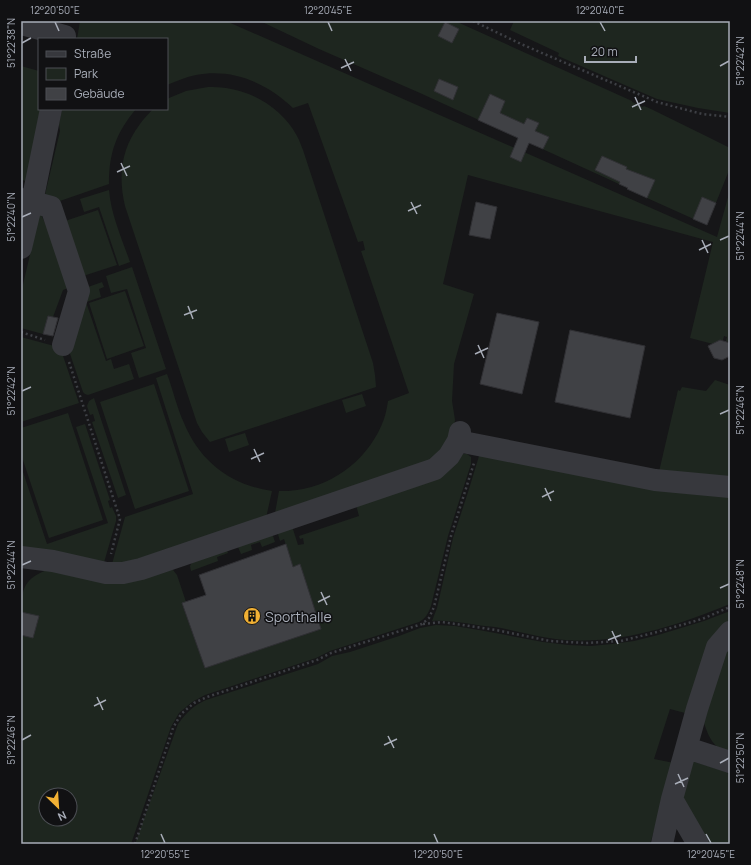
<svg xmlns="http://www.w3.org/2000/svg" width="751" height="865" font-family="Manrope,sans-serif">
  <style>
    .green { fill: #1e261f; fill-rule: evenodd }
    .building { fill: #404145; stroke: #303034 }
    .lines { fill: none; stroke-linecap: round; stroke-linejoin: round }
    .path { stroke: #3d3f44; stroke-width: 2.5; stroke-dasharray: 2 3; stroke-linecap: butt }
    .minor { stroke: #37383d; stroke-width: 22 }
    .ticks { fill: none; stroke: #a8adb8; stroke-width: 1.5 }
    .labels { text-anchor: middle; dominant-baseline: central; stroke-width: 3; stroke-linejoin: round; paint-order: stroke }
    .poi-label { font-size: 14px; fill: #a8adb8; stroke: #111113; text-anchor: start }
    .neatline { fill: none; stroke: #a8adb8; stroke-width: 1.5 }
    .ticks-label { font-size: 10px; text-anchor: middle; fill: #a8adb8 }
  </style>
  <rect width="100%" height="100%" fill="#161618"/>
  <path class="green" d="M80,21H226L717,237L730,190V346L728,342L726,341L727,337L724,336L723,340H720L713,344L690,338L713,242L468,175L443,284L474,294L454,364L452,401L455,420L453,431L437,459L275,513L279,491C285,491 291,491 297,490C336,485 371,456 384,419C386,413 387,407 388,401L409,393L361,251L365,250L363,241L358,242L308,103L293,108C267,83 233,68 196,75C186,77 177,81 167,85V39H77Z
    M260,21H455L632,101V102L643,107L644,106L651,109L708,137L730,148V168L707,225L627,189L628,188L619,184L420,93L319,49Z
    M514,21H730V113L698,108L657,99L558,56L559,53L510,30Z
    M21,66L39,71V109H41L27,181L21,180Z
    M208,87C214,87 220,87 226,88C255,92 283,110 297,136C300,141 301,146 303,150L373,363L375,375L376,387L210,442L202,432L197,423L125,206C118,176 121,149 140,124C143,119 148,115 152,110L154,109H167V100L169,98L186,91Z
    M62,109H136C116,133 109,153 109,184L54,203L44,199L60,131L59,124Z
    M109,190C111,215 122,239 130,262L119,266L99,207L84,212L80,199Z
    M98,210L117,265L80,277L62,222Z
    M40,212L73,286L63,290L53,317L48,316L43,334L21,328V293Z
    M132,267L166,369L139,378L131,353L146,348L127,289L111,293L106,276Z
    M102,282L104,287L99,289L101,297L86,302L106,361L111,359L114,369L129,364L134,379L88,395L85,394L83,392L68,348L88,287Z
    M125,291L144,346L107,359L89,303Z
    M21,337L58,347L61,350L79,403L21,422Z
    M167,374C173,390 177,408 184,423C200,462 231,485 272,491L266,518L139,562L112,564L125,517L193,494L156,378Z
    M715,380L730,385V481L658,476L678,390L680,391L682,387L706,391Z
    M154,384L189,491L135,509L100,402Z
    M362,394L366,406L346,413L342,400Z
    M94,398L126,495L118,498L92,422L95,421L93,414L90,415L87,406L89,401Z
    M68,413L103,520L49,538L21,454V428Z
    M85,424L110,500L108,501L110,508L112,507L116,516V521L103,566L21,546V466L47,544L108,523L76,427Z
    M245,433L249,445L229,452L225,439Z
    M476,451L730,491V604C673,627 611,648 549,638C531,635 513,630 495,627C485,626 475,625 465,623C454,622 443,620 432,621L437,608L453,538L469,489L479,456Z
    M463,454H467L471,457V464L448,536L431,606C428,614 426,618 419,622L330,651L316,658L205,695L192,702L179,713L171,727L131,844H23L21,842V635L33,637L38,617L21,612C21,589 25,578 47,570L168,568L173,570L177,575L186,602L182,604L205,668L321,629L300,565L293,567L284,539L280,541L277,531L292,526L298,545L304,544L303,538L300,539L299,536L359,516L356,505L458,458ZM46,795H70V819H46Z
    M272,533L275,542L262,547L260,542L251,545L252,550L241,554L238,547Z
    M226,548L228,553L217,557L218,561L191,571L190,566L192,562Z
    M730,611V620L726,623L689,714L670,709L654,759L674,763L650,844H135L178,724C187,712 193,706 206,700L318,664L332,656L350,652L399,636L420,628L436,625L455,626L479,630L543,642L568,645L591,646L612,644L634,641L658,635L704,621Z
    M730,640V750L729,754C713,747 709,738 704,723L724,649Z
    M692,761L727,772L730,777V844H706L683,798Z"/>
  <path class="building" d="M445,22L459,29L452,43L438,36Z
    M439,79L458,87L453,100L434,91Z
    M490,94L505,101L500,113L524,124L527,118L539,123L535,131L549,137L543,149L529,143L521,162L510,157L518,138L478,120Z
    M602,156L627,167L626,169L655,180L647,198L627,189L628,188L619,184L620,182L595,170Z
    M702,197L716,203L707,225L693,219Z
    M476,202L497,207L490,239L469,235Z
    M497,313L539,322L522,394L480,384Z
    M48,316L58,318L53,336L43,334Z
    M570,330L645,346L630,418L555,402Z
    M720,340L730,343V356L722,360L714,358L708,346Z
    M286,544L293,567L300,564L321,629L205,668L182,603L206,595L199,575Z
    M21,612L39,616L33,638L21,635Z"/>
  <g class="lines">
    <path class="path" d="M473,21L521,44L657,102L702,114L730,117
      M21,332L45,340
      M69,362L120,519L111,554
      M423,624L442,622L496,630L550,641L586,643L621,641L657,632L702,619L730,607
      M135,844L173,728L181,714L194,703L207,697L317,660L331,653L422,624L429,618L434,607L451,536L474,463"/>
    <path class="minor" d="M21,24L65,36
      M21,199L51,207L79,291L63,345
      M21,248L32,202L51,109
      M458,441L655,480L730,487
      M21,557L53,561L106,573H123L141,569L435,469L449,456L458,441L460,432
      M687,748L730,762
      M672,799L698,844
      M662,844L672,799L697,709L717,647L730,632"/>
  </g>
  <path class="ticks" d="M55,22L59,31M328,22L332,31M600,22L605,31M22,43L31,38M345,59L351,71M720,66L729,61M341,68L354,62M635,97L641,110M632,107L645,101M121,163L127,176M117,172L130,166M411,202L417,214M408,211L421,205M22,217L31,213M702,240L708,253M720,240L729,236M699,250L711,244M188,306L193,319M184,315L197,310M478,345L484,358M475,354L488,348M22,391L31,387M720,414L729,410M254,449L260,462M251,459L264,453M545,488L551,501M542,497L554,491M22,565L31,561M720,588L729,584M321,592L327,605M318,602L330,596M612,631L618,644M608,640L621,635M97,697L103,710M94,706L106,700M388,736L394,748M22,740L31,735M384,745L397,739M720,763L729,758M678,774L684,787M675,784L688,778M161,834L165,843M434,834L438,843M706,834L711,843"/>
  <defs>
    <g id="building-disc" transform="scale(0.9)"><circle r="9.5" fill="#f2b134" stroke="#111113"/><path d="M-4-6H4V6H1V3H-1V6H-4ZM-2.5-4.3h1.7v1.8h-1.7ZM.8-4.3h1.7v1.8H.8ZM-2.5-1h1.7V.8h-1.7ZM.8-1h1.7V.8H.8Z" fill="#111"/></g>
  </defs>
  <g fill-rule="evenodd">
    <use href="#building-disc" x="252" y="616"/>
  </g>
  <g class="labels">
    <g class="poi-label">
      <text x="265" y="616">Sporthalle</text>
    </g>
  </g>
  <rect width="751" height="865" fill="none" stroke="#111113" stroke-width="44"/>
  <rect x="38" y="38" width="130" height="72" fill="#111113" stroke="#4d4f55"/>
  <rect x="46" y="51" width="20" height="6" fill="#37383d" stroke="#4d4f55"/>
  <text x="74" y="58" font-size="12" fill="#a8adb8">Straße</text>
  <rect x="46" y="68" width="20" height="12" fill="#1e261f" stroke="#4d4f55"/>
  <text x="74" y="78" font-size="12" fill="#a8adb8">Park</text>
  <rect x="46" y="88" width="20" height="12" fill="#404145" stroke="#4d4f55"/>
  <text x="74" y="98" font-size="12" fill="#a8adb8">Gebäude</text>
  <g transform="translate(58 807) rotate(155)"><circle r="19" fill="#111113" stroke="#4d4f55"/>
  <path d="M0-3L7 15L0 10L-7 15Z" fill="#f2b134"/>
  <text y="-6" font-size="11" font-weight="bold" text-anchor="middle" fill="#a8adb8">N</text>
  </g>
  <path d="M585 56v6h51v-6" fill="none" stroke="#a8adb8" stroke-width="2"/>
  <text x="591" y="56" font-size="12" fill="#a8adb8" stroke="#111113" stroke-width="3" paint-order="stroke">20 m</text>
  <rect x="22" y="22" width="707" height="821" class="neatline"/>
  <g class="ticks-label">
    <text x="55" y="14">12°20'50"E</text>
    <text x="328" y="14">12°20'45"E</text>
    <text x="600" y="14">12°20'40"E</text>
    <text transform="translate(11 43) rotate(-90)" y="4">51°22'38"N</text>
    <text transform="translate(740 61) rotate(-90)" y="4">51°22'42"N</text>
    <text transform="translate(11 217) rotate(-90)" y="4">51°22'40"N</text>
    <text transform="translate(740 236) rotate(-90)" y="4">51°22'44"N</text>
    <text transform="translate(11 391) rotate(-90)" y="4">51°22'42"N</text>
    <text transform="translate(740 410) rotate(-90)" y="4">51°22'46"N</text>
    <text transform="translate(11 565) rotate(-90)" y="4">51°22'44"N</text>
    <text transform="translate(740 584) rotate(-90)" y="4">51°22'48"N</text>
    <text transform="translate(11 740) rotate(-90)" y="4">51°22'46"N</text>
    <text transform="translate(740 758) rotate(-90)" y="4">51°22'50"N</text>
    <text x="165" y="858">12°20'55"E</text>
    <text x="438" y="858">12°20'50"E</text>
    <text x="711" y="858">12°20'45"E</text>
  </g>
</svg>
